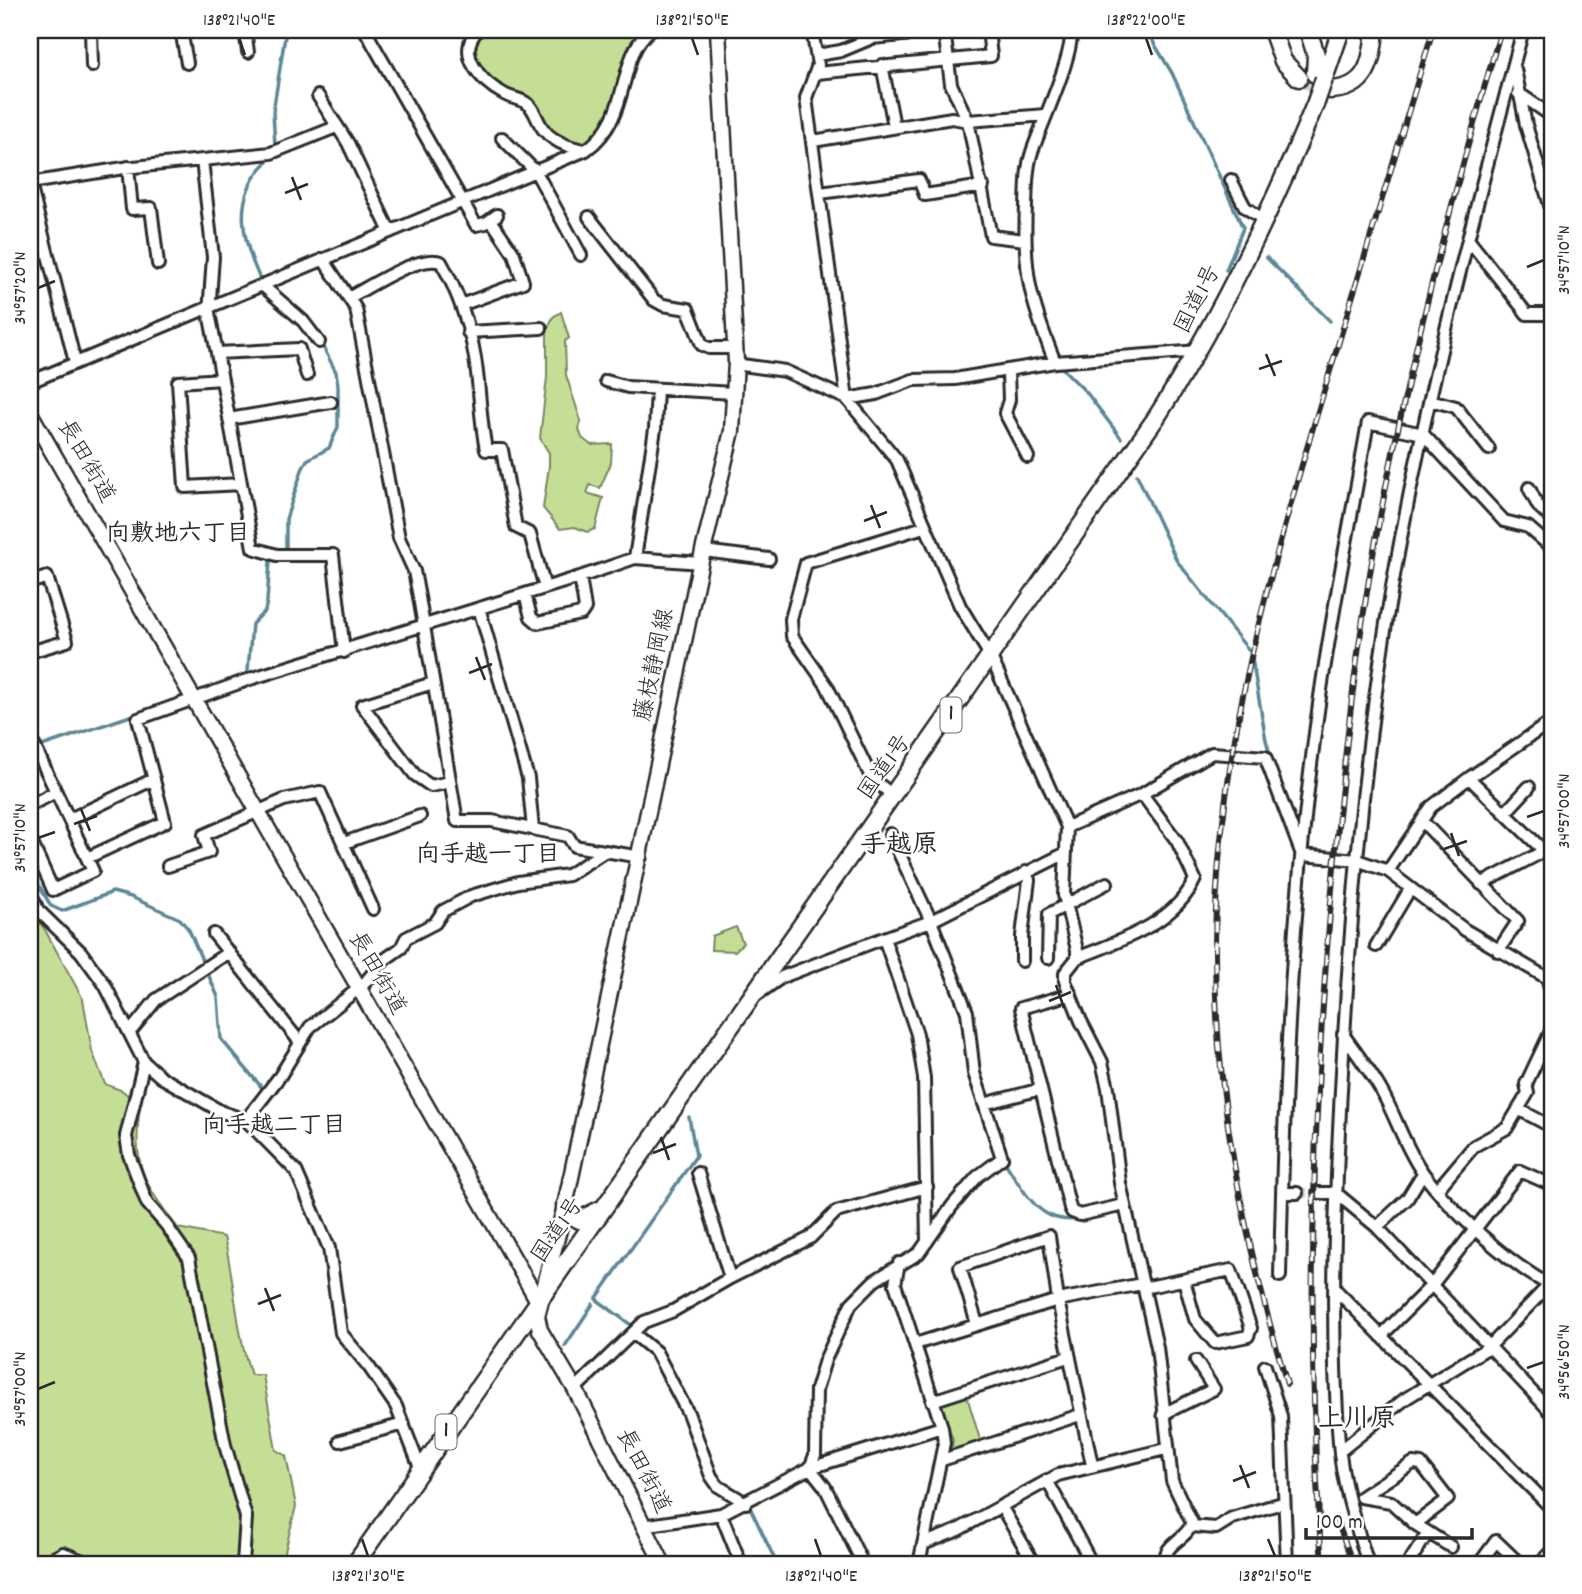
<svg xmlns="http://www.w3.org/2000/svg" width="1582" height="1594" font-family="Dekko,'Klee One',sans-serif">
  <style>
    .green { fill: #c4df95; stroke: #788560; stroke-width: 2 }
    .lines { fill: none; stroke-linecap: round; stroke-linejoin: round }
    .stream { stroke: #5c8895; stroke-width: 3.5 }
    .minor-tunnel { stroke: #d5d5d5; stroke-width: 10; stroke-dasharray: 10 5; stroke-linecap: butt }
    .highway-tunnel { stroke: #d5d5d5; stroke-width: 16; stroke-dasharray: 16 8; stroke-linecap: butt }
    .minor-casing { stroke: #2b2b2b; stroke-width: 16 }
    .major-casing { stroke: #2b2b2b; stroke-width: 19 }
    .highway-casing { stroke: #2b2b2b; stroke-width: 21 }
    .minor { stroke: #fff; stroke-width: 10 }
    .major { stroke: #fff; stroke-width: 14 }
    .highway { stroke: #fff; stroke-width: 16 }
    .rail-casing { stroke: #2b2b2b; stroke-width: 6 }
    .rail { stroke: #fff; stroke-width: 3.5; stroke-dasharray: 10; stroke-linecap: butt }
    .highway-bridge-casing { stroke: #2b2b2b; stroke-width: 21; stroke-linecap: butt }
    .highway-bridge { stroke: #fff; stroke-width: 16 }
    .ticks { fill: none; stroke: #2b2b2b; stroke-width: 2.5 }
    .labels { text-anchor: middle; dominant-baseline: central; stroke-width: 5; stroke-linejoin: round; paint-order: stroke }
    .shield { fill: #fff; stroke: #6b6b6b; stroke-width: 2 }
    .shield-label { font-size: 21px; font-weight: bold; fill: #2b2b2b }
    .street-label { font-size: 23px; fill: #2b2b2b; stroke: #fff }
    .neighbourhood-label { font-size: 24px; font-weight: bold; fill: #2b2b2b; stroke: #fff }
    .quarter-label { font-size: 26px; font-weight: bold; fill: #2b2b2b; stroke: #fff }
    .neatline { fill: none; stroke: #2b2b2b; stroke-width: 2.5 }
    .ticks-label { font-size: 18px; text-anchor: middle; fill: #2b2b2b }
  </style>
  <rect width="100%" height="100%" fill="#fff"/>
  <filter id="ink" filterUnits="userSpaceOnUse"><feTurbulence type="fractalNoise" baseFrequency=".0143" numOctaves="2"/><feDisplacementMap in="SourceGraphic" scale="14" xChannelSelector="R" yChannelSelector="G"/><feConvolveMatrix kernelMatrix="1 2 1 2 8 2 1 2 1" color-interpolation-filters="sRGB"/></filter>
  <g filter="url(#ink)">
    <path class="green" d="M485,30H643C621,53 618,140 583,144C554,147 548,117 532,102C524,93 513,95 503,90C481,78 463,50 485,30Z
      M561,312L569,338L565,341L566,375L581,421L579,429L582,438L591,445L612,444L611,463L600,488L590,485L587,493L603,498L595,529L587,532L575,527L560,529L543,508L549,466V453L540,438L547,377V330L553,317Z
      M30,910L45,930L83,999L92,1051L105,1084L123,1091L140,1106C132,1166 143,1182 178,1228L224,1237C235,1282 236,1331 251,1375H263L276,1450L286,1456L296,1506L282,1564H30Z
      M736,927L743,943L735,951L711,950L712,936Z
      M967,1396L981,1443L960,1450L952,1448L953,1440L941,1405Z"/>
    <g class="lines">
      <path class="stream" d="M1146,30L1172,73L1243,228L1226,270
        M275,146L273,112L286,30
        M1266,257L1330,321
        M261,281C242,241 231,196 267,162
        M1059,365L1087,393L1121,438
        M1137,475L1177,561L1251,653L1266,740L1274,768
        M286,549V519L302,470L307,460L329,448L338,427V385L336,372L321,343
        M248,670L252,624L265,611L267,601L270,561
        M42,746L139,713
        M30,870L51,906L62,911L113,892L131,897L180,919L189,930L218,997L221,1039L263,1089
        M1006,1164C1041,1220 1050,1229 1117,1212
        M635,1328L596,1299L696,1156L689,1117
        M565,1346L593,1304
        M748,1503L777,1564"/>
      <path class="minor-tunnel" d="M1297,1193H1318"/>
      <path class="highway-tunnel" d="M1299,78L1330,90"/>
      <g class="minor-casing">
        <path id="minor" d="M91,30L92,66
          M181,30L187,63
          M245,30L248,52
          M365,30L476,225L486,223L497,215
          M478,30C455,53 481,82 504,94C512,99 522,98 529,105C534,110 536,117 540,124C548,140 569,148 586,150
          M812,30L818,65L806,98L847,399L876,394L913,380L955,379L1055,362
          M944,30L951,84L968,121L991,236L1025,240
          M1071,30C1074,55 1041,125 1032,152C1026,169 1027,187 1026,205C1023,273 1030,300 1055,362L1199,351
          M817,55L841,51L872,38L944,31
          M882,65L894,126
          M1515,69L1526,125L1552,212
          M817,73L991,56L988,30
          M1518,93L1552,116
          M318,96L348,143L390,232
          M502,138L536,172L581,255
          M813,141L952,118L968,121L1046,115
          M202,160L213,257L209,313L217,353L299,349L307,375
          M128,167L132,209L151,208L158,264
          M1231,180L1245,207L1258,216
          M30,183L124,168L271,153L336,127
          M30,184L75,362
          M820,193L919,180L925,195L983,186
          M589,217L654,300L663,305L688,309L702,345L709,348H734
          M1468,239L1527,314H1552
          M323,259L356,309L399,538L414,571L419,597L457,821H492L568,836L574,846L641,857
          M262,285L303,321L319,342
          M350,297C371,286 419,254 441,262C457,290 470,326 475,358C480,389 480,419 486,450H502L516,527L530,534L545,588
          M461,305L523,282L514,254L491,220
          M468,332L541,328
          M217,353L253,548L277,555H333L344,652
          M735,364L785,371L847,399L897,460L960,606L991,657L1067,827L1064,895L1077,950V958L1065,973V981L1081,1021L1102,1062L1108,1088L1120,1183L1157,1347L1172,1481L1192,1523C1187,1540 1161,1544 1166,1564
          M1008,372L1009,400L1005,413L1028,457
          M222,379L178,382L185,487L241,484
          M606,381L628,387L734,393
          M30,382L586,150C633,116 615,60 650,30
          M1430,400L1456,407L1489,449
          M229,419L331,402
          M1529,488L1538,506L1552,519
          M703,551L769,559
          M635,558L655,429L657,389
          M30,583L47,577L67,641L30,652
          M525,594L531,617L538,623L581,614L585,608L580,577
          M479,608L528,778L533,829
          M433,683L362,705L415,775L431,786L450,782
          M30,747L34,745L93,871L53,890L30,839
          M1469,778L1552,721
          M894,796L872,779L827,686L792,636L791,619L806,563L924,527
          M30,805L56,792
          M1505,813L1529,787
          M70,819L154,779
          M1422,821L1518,921L1498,951
          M1067,827L1142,794L1212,753L1265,757L1302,855L1357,860L1388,871L1465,930L1547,978L1552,977
          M344,843L420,816
          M87,858L165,822L138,719L253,678L580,577L635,558L701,563
          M168,866L209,852L204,835L284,800L320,792L373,909
          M1388,871L1431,807L1469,778L1544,851
          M1481,884L1552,847
          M30,892L38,910L81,952L105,985L144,1062L161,1077L222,1112L246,1120L296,1171L329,1248L341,1333L369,1367L396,1406L421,1470
          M214,934L299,1041
          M1376,946L1410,889
          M1048,958L1049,914L1107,883
          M1077,958C1119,941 1175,924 1195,879L1177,841L1142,794
          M1022,961V936L1029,880L1026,872
          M1547,978L1552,995
          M758,994L782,977L884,938
          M1071,994L1021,1008L1070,1208L1072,1212L1080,1215L1124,1205
          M130,1032L156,1000L229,952
          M1343,1034C1356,1053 1371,1072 1382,1092C1397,1119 1405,1148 1423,1173C1449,1209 1512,1267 1552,1286
          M144,1062L126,1136L129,1155L147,1203L166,1225L189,1258L225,1445L246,1517L243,1564
          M984,1104L1041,1089
          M1518,1109L1552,1127
          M246,1120L280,1076L310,1027L363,985L384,960L401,948L406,938L435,923L443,911L471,896L518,882L568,875L604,852
          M698,1173L730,1278
          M1437,1190L1474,1146L1507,1128L1528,1093L1526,1084L1552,1029
          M1282,1193H1297
          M1318,1193H1336L1377,1227L1552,1413
          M1377,1227L1407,1199L1423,1173
          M927,1242L924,1078L917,1034L884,938L931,921L1064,854
          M899,1263L895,1284L942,1427L944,1443L919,1564
          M1280,1276C1284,1085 1292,893 1319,704C1332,610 1352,516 1368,422L1423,434L1504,521L1528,527L1552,548
          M1143,1288L1231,1270L1251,1328L1248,1336L1215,1343L1195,1319L1184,1280
          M1335,1289L1552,1509
          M977,1324L960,1267L1049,1236L1058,1300L1092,1465
          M634,1334L656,1352L688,1413L711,1476L718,1486L746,1503
          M1381,1336L1432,1285L1520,1171L1552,1185
          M915,1344L1058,1300L1142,1284
          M1265,1366L1281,1416L1287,1564
          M575,1389L644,1322L673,1311L730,1278L810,1238L836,1212L927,1187
          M932,1401L1068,1357
          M1163,1414L1214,1389L1196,1361
          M340,1441L404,1424
          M1340,1451L1405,1399L1489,1347L1549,1285
          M942,1460L1080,1415
          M1047,1480L1092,1564
          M1361,1497L1413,1463L1421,1464L1448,1499L1415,1524
          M1361,1497L1391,1502L1415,1524L1451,1547
          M1001,1506L1034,1564
          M721,1514L741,1564
          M643,1526L721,1514L810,1468L942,1427
          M1191,1526L1216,1528L1232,1518L1282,1503
          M923,1544L956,1531L1058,1475L1166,1449
          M42,1564L63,1553L90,1564
          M863,1564L825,1487L810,1468L815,1455L816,1390L825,1360L851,1304L874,1281L919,1253L952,1206L977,1177L1002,1158L974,1073L967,1012L931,921L890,834
          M1368,1564C1356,1525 1342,1485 1339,1443C1331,1339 1334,1233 1339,1130C1348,943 1362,754 1395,570C1428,388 1475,208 1523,30
          M1408,1564L1428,1533
          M1479,1564L1496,1541L1520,1564
          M1539,1564L1552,1551"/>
      </g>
      <g class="major-casing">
        <path id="major" d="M30,413L538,1301
          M663,1564L575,1389L540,1330L537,1316L565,1206L703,551L732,431L736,362L718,30"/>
      </g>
      <g class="highway-casing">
        <path id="highway" d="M1272,30L1283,61L1299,78
          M1308,30L1316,55L1315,74
          M1324,79L1341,30
          M1330,90C1368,89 1372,61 1375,30
          M565,1206L570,1215L580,1220L599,1210
          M355,1564L1156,418C1220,318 1271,212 1316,102"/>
      </g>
      <use href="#minor" class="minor"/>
      <use href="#major" class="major"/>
      <use href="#highway" class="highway"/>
      <g class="rail-casing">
        <path id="rail" d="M1287,1384C1244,1240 1214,1095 1215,944C1217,760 1265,586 1318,411C1356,284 1395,157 1433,30
          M1336,1518L1353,1564
          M1322,1564C1305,1335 1312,1107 1333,878C1344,759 1357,640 1379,522C1411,356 1453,192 1501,30"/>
      </g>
      <use href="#rail" class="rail"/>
      <g class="highway-bridge-casing">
        <path id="highway-bridge" d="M1316,102L1324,79"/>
      </g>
      <use href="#highway-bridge" class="highway-bridge"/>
    </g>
  </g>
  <path class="ticks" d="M239,38L245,55M692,38L698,55M1146,38L1152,55M292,177L301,200M285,193L308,184M1527,267L1544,260M38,288L55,281M1266,354L1275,376M1259,369L1282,361M871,505L880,528M864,521L887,512M476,657L485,680M469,673L492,664M81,809L90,831M1527,817L1544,811M74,824L97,816M1451,833L1459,856M38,838L55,832M1444,849L1467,841M1056,985L1064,1008M1049,1001L1071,992M661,1137L669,1160M653,1153L676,1144M265,1288L274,1311M258,1304L281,1295M1527,1368L1544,1362M38,1389L55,1382M1240,1465L1249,1488M1233,1481L1256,1472M362,1539L368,1556M815,1539L821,1556M1268,1539L1275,1556"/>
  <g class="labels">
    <g class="shield">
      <rect x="940.5" y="697.5" width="21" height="35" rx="5"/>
      <rect x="435.5" y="1414.5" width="21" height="35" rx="5"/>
    </g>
    <g class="shield-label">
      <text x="951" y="715">1</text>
      <text x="446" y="1432">1</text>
    </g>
    <g class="street-label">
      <text transform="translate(1199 300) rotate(-63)">国道1号</text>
      <text transform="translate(85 462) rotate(60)">長田街道</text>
      <text transform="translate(656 665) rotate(-78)">藤枝静岡線</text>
      <text transform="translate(886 768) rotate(-55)">国道1号</text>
      <text transform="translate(376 974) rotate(60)">長田街道</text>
      <text transform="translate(559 1231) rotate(-56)">国道1号</text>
      <text transform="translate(642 1472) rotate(63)">長田街道</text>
    </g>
    <g class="neighbourhood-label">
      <text x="178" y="535">向敷地六丁目</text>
      <text x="488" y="856">向手越一丁目</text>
      <text x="274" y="1127">向手越二丁目</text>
    </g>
    <g class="quarter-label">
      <text x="899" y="846">手越原</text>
      <text x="1357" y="1420">上川原</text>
    </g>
  </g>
  <rect width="1582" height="1594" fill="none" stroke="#fff" stroke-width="77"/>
  <path d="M1306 1528v10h166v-10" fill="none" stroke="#2b2b2b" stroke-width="3.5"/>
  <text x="1316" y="1528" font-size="21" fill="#2b2b2b" stroke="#ffffff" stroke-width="5" paint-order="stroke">100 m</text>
  <rect x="38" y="38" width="1506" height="1518" class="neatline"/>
  <g class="ticks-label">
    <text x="239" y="25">138°21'40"E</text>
    <text x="692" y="25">138°21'50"E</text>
    <text x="1146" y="25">138°22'00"E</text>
    <text transform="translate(1563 260) rotate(-90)" y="6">34°57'10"N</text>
    <text transform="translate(19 288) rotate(-90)" y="6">34°57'20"N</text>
    <text transform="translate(1563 811) rotate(-90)" y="6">34°57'00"N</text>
    <text transform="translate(19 838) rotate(-90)" y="6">34°57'10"N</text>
    <text transform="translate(1563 1362) rotate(-90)" y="6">34°56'50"N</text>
    <text transform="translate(19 1389) rotate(-90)" y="6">34°57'00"N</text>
    <text x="368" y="1581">138°21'30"E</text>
    <text x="821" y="1581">138°21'40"E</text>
    <text x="1275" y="1581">138°21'50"E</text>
  </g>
</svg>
